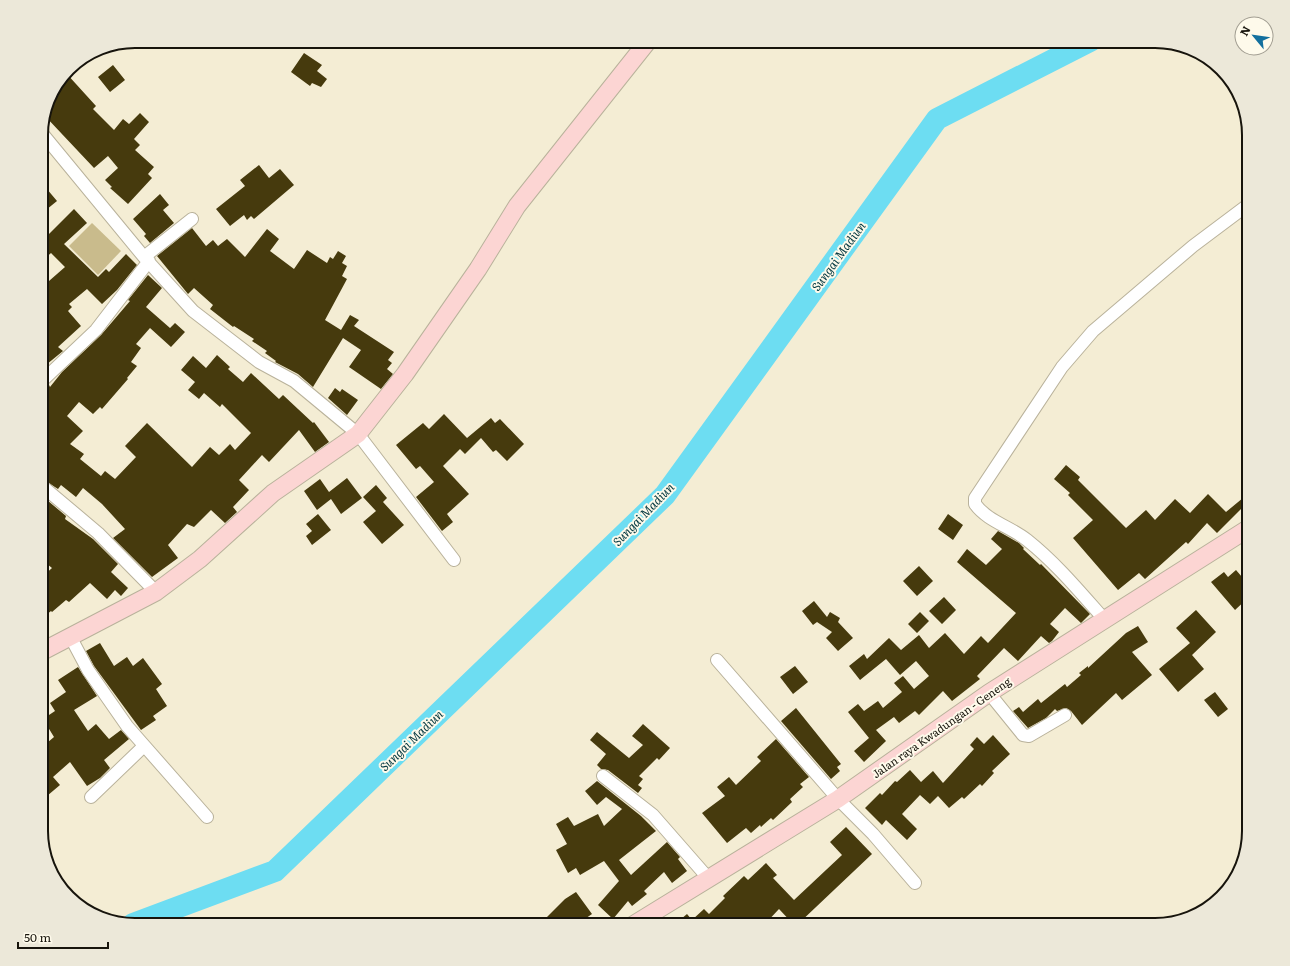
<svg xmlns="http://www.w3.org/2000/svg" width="1290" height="966" font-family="Literata,serif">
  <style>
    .grass { fill: #c9bb8c }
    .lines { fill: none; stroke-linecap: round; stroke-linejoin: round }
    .river { stroke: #6dddf2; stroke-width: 22 }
    .building { fill: #463a0d }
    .street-casing { stroke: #b9b29b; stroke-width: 14 }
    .secondary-casing { stroke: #b9b29b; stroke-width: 19 }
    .street { stroke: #fff; stroke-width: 12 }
    .secondary { stroke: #fcd5d3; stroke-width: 17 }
    .labels { text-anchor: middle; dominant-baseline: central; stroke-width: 4; stroke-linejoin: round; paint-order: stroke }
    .street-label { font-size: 11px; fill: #17140c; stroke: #fefaeb }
    .water-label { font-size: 12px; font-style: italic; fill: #00363f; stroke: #fefaeb }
    .rim { fill: none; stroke: #17140c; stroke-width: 2 }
  </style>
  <rect width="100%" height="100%" fill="#f4edd4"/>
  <path class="grass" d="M92,223L121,251L98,275L69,246Z"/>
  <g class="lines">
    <path class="river" d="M133,924L275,871L665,495L937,119L1090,41"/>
  </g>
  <path class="building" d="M304,53L322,65L317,71L327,79L321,87L312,83L310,86L291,72Z
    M113,65L125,80L110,92L98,77Z
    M66,73L96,106L93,109L114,130L123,119L129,124L140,113L149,122L134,139L140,145L135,150L154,167L148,174L152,178L128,204L110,188L112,187L105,180L118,168L108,156L94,168L45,116L51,93Z
    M259,165L269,178L280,169L294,185L254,219L251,216L247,220L244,215L230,226L216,209L245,186L240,180Z
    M41,182L57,201L41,214Z
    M160,194L169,205L163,210L174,223L150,243L144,236L146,234L133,219Z
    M74,209L87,223L64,244L98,277L106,269L109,272L126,254L137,265L117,290L102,304L87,289L69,304L72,307L68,311L81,326L58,347L63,351L41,369V288L65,267L51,253L41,262V242Z
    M192,228L206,246L213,240L218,246L227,239L245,257L267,229L279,239L270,251L294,269L307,250L327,263L330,257L333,259L338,251L346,256L342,263L347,266L342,276L347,279L325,320L341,330L350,315L359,320L354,326L394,352L388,360L392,363L387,369L393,374L381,389L349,367L361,350L343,338L313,387L298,374L275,362L276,361L265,353L267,351L252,341L254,339L234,326L233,327L219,316L210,309L213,305L194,288L188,294L157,256Z
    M148,275L162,288L146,307L170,328L175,323L185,332L171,347L150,328L136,344L141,348L131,362L137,366L127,378L128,379L102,409L100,407L93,414L79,402L67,416L83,431L70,444L84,454L80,459L101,476L105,471L115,479L136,457L125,446L147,423L192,467L210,447L219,455L230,444L235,450L251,433L222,404L220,407L204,393L199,399L188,390L195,382L181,370L193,356L206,368L217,355L230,367L228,369L243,382L251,373L279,399L283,395L313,423L314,422L329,442L315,452L299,430L269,462L262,455L239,480L249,490L233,507L237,512L225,523L211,510L194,527L187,524L168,545L178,558L152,577L113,538L125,529L102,504L83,488L76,497L61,485L58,489L41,478V399L45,395L41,389L49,385L50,387L62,372L101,335L130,301L128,300Z
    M335,388L340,392L342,389L358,400L347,415L328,398Z
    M444,414L467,438L491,418L495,423L500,419L524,444L507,461L496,450L493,452L481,438L465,454L460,449L443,466L469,494L447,514L453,522L442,531L416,497L434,482L420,466L416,469L396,445L423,423L429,429Z
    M1066,465L1080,477L1078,480L1126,528L1146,510L1155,520L1175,499L1190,513L1208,494L1226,512L1249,493V517L1242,508L1217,533L1207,523L1188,544L1186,542L1145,579L1139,573L1118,590L1073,538L1093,520L1068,495L1070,493L1054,479Z
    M347,478L362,498L341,514L331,499L317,510L304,491L320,479L329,492Z
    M376,485L387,498L383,502L404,525L382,544L363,522L376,511L363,497Z
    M41,495L66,516L65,519L93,539L118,564L111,572L128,588L121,596L115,590L107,599L90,583L69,602L66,600L52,612L51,611L41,619V578L52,568L41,559Z
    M318,514L331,530L312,545L306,536L312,531L306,524Z
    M948,514L963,525L953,540L938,529Z
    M998,531L1019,543L1024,548L1023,549L1040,565L1041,564L1090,614L1081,623L1065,608L1050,624L1059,632L1052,641L1049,643L1041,636L1018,661L1004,648L977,676L980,679L952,701L943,691L919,715L915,711L899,723L894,717L876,730L886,741L864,762L854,751L869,738L848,712L858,704L864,711L878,701L883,708L902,692L894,683L903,676L914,689L929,676L916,661L900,675L886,659L860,680L849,666L864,654L867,659L889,638L901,650L919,635L929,648L945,633L964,654L981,636L988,643L1016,613L957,562L967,549L986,565L1002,549L991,539Z
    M919,566L933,581L917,596L903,581Z
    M1236,570L1242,577L1249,570V597L1235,610L1211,582L1224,572L1228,577Z
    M944,597L956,610L942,624L929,611Z
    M814,601L827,617L830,612L840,618L838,622L853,638L838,651L826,638L832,632L817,622L813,625L802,611Z
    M1196,610L1216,632L1192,655L1204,669L1178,692L1159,669L1190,643L1176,628Z
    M920,612L929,621L917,633L908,624Z
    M1138,626L1148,642L1132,652L1152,675L1122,700L1116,693L1082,725L1071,711L1066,708L1057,711L1055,709L1046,718L1028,728L1013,711L1019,707L1023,712L1038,699L1041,703L1065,684L1067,687L1081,675L1079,673L1088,666V668L1126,633Z
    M100,643L114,666L127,657L133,666L143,658L162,684L156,689L167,706L153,716L156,720L141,730L94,666L86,651Z
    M795,666L808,682L793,694L780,677Z
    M78,667L97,696L74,710L88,731L96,724L109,739L121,730L129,739L104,760L110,768L100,778L87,786L70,762L53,777L60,785L41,801V748L54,737L43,719L55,711L50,703L66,692L58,680Z
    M1215,692L1228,709L1218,717L1204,700Z
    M796,708L841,764L837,767L840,771L831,779L781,721Z
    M643,724L670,748L659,760L657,758L639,776L643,779L638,785L642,788L638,793L608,770L601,769L597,765L606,754L590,740L597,732L629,758L643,745L632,736Z
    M993,735L1010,754L992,771L994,773L982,786L980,784L964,799L962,797L949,808L938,796L930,804L920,795L902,814L917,829L907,840L886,820L882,825L865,808L880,793L882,795L895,781L897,782L910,770L921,782L933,771L943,783L974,749L970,745L977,737L984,744Z
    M776,739L809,777L800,784L803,787L790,799L792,802L773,820L771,818L761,827L760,825L751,833L746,828L727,843L702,813L725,796L717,787L729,777L736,785L761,761L757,757Z
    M597,781L641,816L656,831L619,860L631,875L667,842L680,857L678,859L687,871L672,883L664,872L644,891L647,894L632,906L628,901L613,919L598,905L619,881L604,861L580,875L576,868L568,873L556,850L567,844L556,824L568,817L574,826L598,814L604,826L622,809L606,797L597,805L585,791Z
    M846,827L872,854L797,925H794L779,909L764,925H674L687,914L692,920L704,909L709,914L725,898L723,896L744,876L748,880L766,863L777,875L773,878L794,900L842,855L830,842Z
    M576,892L592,914L576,925H539L565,899Z"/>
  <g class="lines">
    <g class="street-casing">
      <path id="street" d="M41,132L144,257L193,311L259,362L294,381L358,434L454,560
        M144,257L192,219
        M41,382L96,330L149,261
        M41,485L98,533L156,592
        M1104,619C1080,592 1056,563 1027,540C1011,527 987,521 975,504V498L1062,367L1093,331L1193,246L1249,204
        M71,638L88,670L127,726L207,817
        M717,660L838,799L873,834L915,883
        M989,693L1023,735L1029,736L1065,715
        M603,776L653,815L709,879
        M91,797L144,746"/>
    </g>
    <g class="secondary-casing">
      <path id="secondary" d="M41,652L156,592L200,559L273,493L358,434L405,374L478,269L517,206L648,41
        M633,925L838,799L989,693L1249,528"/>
    </g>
    <use href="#street" class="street"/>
    <use href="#secondary" class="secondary"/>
  </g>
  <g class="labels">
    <g class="street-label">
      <text transform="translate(941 727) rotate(-35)">Jalan raya Kwadungan - Geneng</text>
    </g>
    <g class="water-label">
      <text transform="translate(838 256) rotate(-54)">Sungai Madiun</text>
      <text transform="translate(643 514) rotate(-46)">Sungai Madiun</text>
      <text transform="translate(411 740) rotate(-44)">Sungai Madiun</text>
    </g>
  </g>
  <path d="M0 0H1290V966H0ZM135 48H1155A87 87 0 0 1 1242 135V831A87 87 0 0 1 1155 918H135A87 87 0 0 1 48 831V135A87 87 0 0 1 135 48Z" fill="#ece8d9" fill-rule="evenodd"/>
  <path class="rim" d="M135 48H1155A87 87 0 0 1 1242 135V831A87 87 0 0 1 1155 918H135A87 87 0 0 1 48 831V135A87 87 0 0 1 135 48Z"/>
  <g transform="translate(1254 36) rotate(299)"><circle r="19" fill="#fefaeb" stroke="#a29e92"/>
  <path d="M0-3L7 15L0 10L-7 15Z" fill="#13709e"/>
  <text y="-6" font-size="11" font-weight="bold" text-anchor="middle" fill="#17140c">N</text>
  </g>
  <path d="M18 942v6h90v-6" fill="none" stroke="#17140c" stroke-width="2"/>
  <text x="24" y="942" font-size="12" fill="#17140c" stroke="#fefaeb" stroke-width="3" paint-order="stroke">50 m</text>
</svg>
